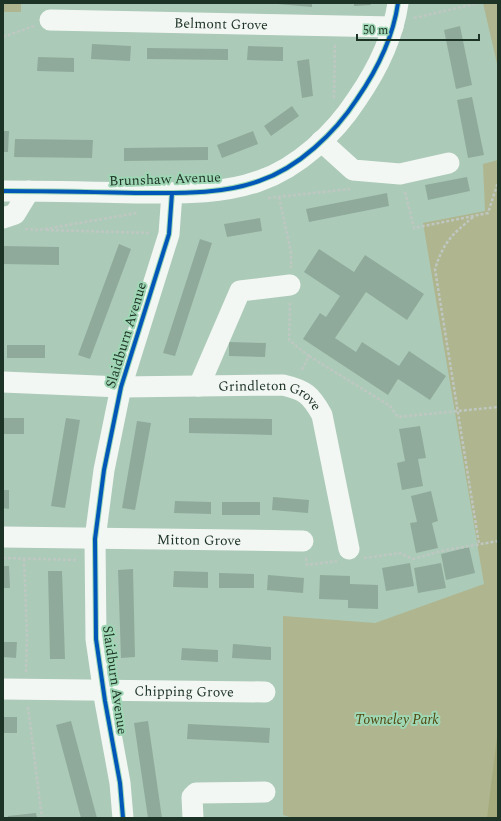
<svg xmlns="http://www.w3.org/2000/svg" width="501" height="821" font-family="Spectral,serif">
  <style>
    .green { fill: #afb58e }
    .forest { fill: #a6ab7d }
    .building { fill: #8faa9a }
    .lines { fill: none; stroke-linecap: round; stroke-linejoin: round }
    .path { stroke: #bec7c1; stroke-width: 2.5; stroke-dasharray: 3 2; stroke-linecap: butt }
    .minor { stroke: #f3f7f4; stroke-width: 21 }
    .cycleway-casing { stroke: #9fd7b5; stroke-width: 6 }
    .cycleway { stroke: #0057b8; stroke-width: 4 }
    .labels { text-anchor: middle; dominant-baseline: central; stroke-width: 4; stroke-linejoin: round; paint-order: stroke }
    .street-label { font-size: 14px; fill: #1d3326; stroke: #9fd7b5 }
    .park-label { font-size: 14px; font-style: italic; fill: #51460e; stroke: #9fd7b5 }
  </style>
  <rect width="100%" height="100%" fill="#accab8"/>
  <path class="green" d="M3,3H21V12H3Z
    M483,3H498V68Z
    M498,160V818H293L283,815V616L375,623L484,584L423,223L485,211L483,164Z"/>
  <path class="forest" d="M498,729V818H487Z"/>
  <path class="building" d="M266,3H312V7Z
    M354,3H370L371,5L354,6Z
    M460,26L472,85L456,89L444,30Z
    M92,44L131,46L130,61L91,59Z
    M248,46L283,47V61L247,60Z
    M147,48L228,49V60L147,59Z
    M38,57L74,58V72L37,71Z
    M309,59L313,96L302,98L297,61Z
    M472,97L484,155L468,158L457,100Z
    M292,106L299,116L271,136L264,126Z
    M3,131H9L8,152H3Z
    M253,131L258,144L222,158L217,145Z
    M15,139L93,140L92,158L14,157Z
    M208,147V160L124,161V148Z
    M467,177L470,191L428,200L425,185Z
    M387,193L389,206L309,222L306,209Z
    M260,218L262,231L227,237L224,224Z
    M200,239L212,243L175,356L163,353Z
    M119,244L131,249L90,359L78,355Z
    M3,246L59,247V265L3,264Z
    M319,249L354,272L365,255L424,294L407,320L366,292L335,338L356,352L362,342L399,366L409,351L446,376L430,400L398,379L388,395L303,339L320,313L326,317L340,296L304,272Z
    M229,342L266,343L265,357L229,356Z
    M7,345H45V358H7Z
    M3,418H24V434H3Z
    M66,418L80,420L65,508L51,506Z
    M189,418L272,419V435L189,433Z
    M137,421L151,423L135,510L122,508Z
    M420,426L426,458L418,459L423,486L402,490L397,463L405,461L399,429Z
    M3,490H9V509L3,508Z
    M431,491L438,521L432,523L438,548L416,553L410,523L417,522L411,496Z
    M273,497L309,500L308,513L272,510Z
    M175,501L211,502V514L174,513Z
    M222,502H260V515H222Z
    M469,547L475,573L446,580L441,554Z
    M410,563L414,586L386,591L382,568Z
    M441,563L446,588L418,593L414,568Z
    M3,566H9L10,588H3Z
    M133,569L135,657L121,658L118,570Z
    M48,571H62L65,659H50Z
    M174,571L208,572V588L173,587Z
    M219,573L254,574V588H219Z
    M268,575L304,578L303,593L267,590Z
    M320,575L350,576V584L378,585V609L348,608V600L319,599Z
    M3,642H17L16,658L3,657Z
    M233,644L271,647V660L232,658Z
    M182,648L218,650V662L181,660Z
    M3,717H17V733H3Z
    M71,721L97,818H81L56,725Z
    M148,721L162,818H148L134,723Z
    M188,724L270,728L269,743L187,739Z
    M36,813L37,818H8V816Z"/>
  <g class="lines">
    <path class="path" d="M414,18L479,3
      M3,37L34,26
      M334,98L335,43
      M405,192L414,228L488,213L498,182
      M279,197L291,252V268
      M268,198L350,189
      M473,217C452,235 444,241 435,269L479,544
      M25,229L39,230L137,213
      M46,230L151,233
      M290,303L289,340L309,356L301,371
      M309,356L390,406L398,417L498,407
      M3,558L76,560
      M306,558L307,565L337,561
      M364,558L400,553L413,559L441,551L498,541
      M24,559L27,636L26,672
      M28,707L42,818"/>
    <g class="minor">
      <path id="s1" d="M50,20L393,27"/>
      <path d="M321,141L353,170L400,174L449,163"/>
      <path d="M3,191C47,191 92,192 136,193C177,193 220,195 259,181C298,168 335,133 357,99C377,70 393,38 398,3"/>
      <path d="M3,218L15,214L29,191"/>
      <path id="s2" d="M3,382L121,387L283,385C305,390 311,395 322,415L349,549"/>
      <path d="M199,386L240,291L290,285"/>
      <path id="s3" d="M3,537L303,541"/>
      <path id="s4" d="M3,689L265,692"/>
      <path d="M123,818L120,783L105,701L96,639L95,539L104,470L121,387L169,234L172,193"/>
      <path d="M193,818L192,797L196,793L265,792"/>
    </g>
    <g class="cycleway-casing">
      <path id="cycleway" d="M3,191C47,191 92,192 136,193C177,193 220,195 259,181C298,168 335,133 357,99C377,70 393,38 398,3
        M123,818L120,783L105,701L96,639L95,539L104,470L121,387L169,234L172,193"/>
    </g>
    <use href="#cycleway" class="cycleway"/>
  </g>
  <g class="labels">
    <g class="street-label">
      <text stroke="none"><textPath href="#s1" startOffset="171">Belmont Grove</textPath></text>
      <text transform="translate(165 179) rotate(-2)">Brunshaw Avenue</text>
      <text transform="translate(126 335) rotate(-73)">Slaidburn Avenue</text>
      <text stroke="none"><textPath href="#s2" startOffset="270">Grindleton Grove</textPath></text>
      <text stroke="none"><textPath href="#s3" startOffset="196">Mitton Grove</textPath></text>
      <text transform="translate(115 680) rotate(82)">Slaidburn Avenue</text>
      <text stroke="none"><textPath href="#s4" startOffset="181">Chipping Grove</textPath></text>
    </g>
    <g class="park-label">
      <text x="397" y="719">Towneley Park</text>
    </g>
  </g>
  <rect width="501" height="821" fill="none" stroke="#1d3326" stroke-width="8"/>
  <path d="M357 34v6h122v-6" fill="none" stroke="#1d3326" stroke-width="2"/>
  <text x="363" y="34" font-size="12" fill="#1d3326" stroke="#9fd7b5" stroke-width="3" paint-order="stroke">50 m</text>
</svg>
